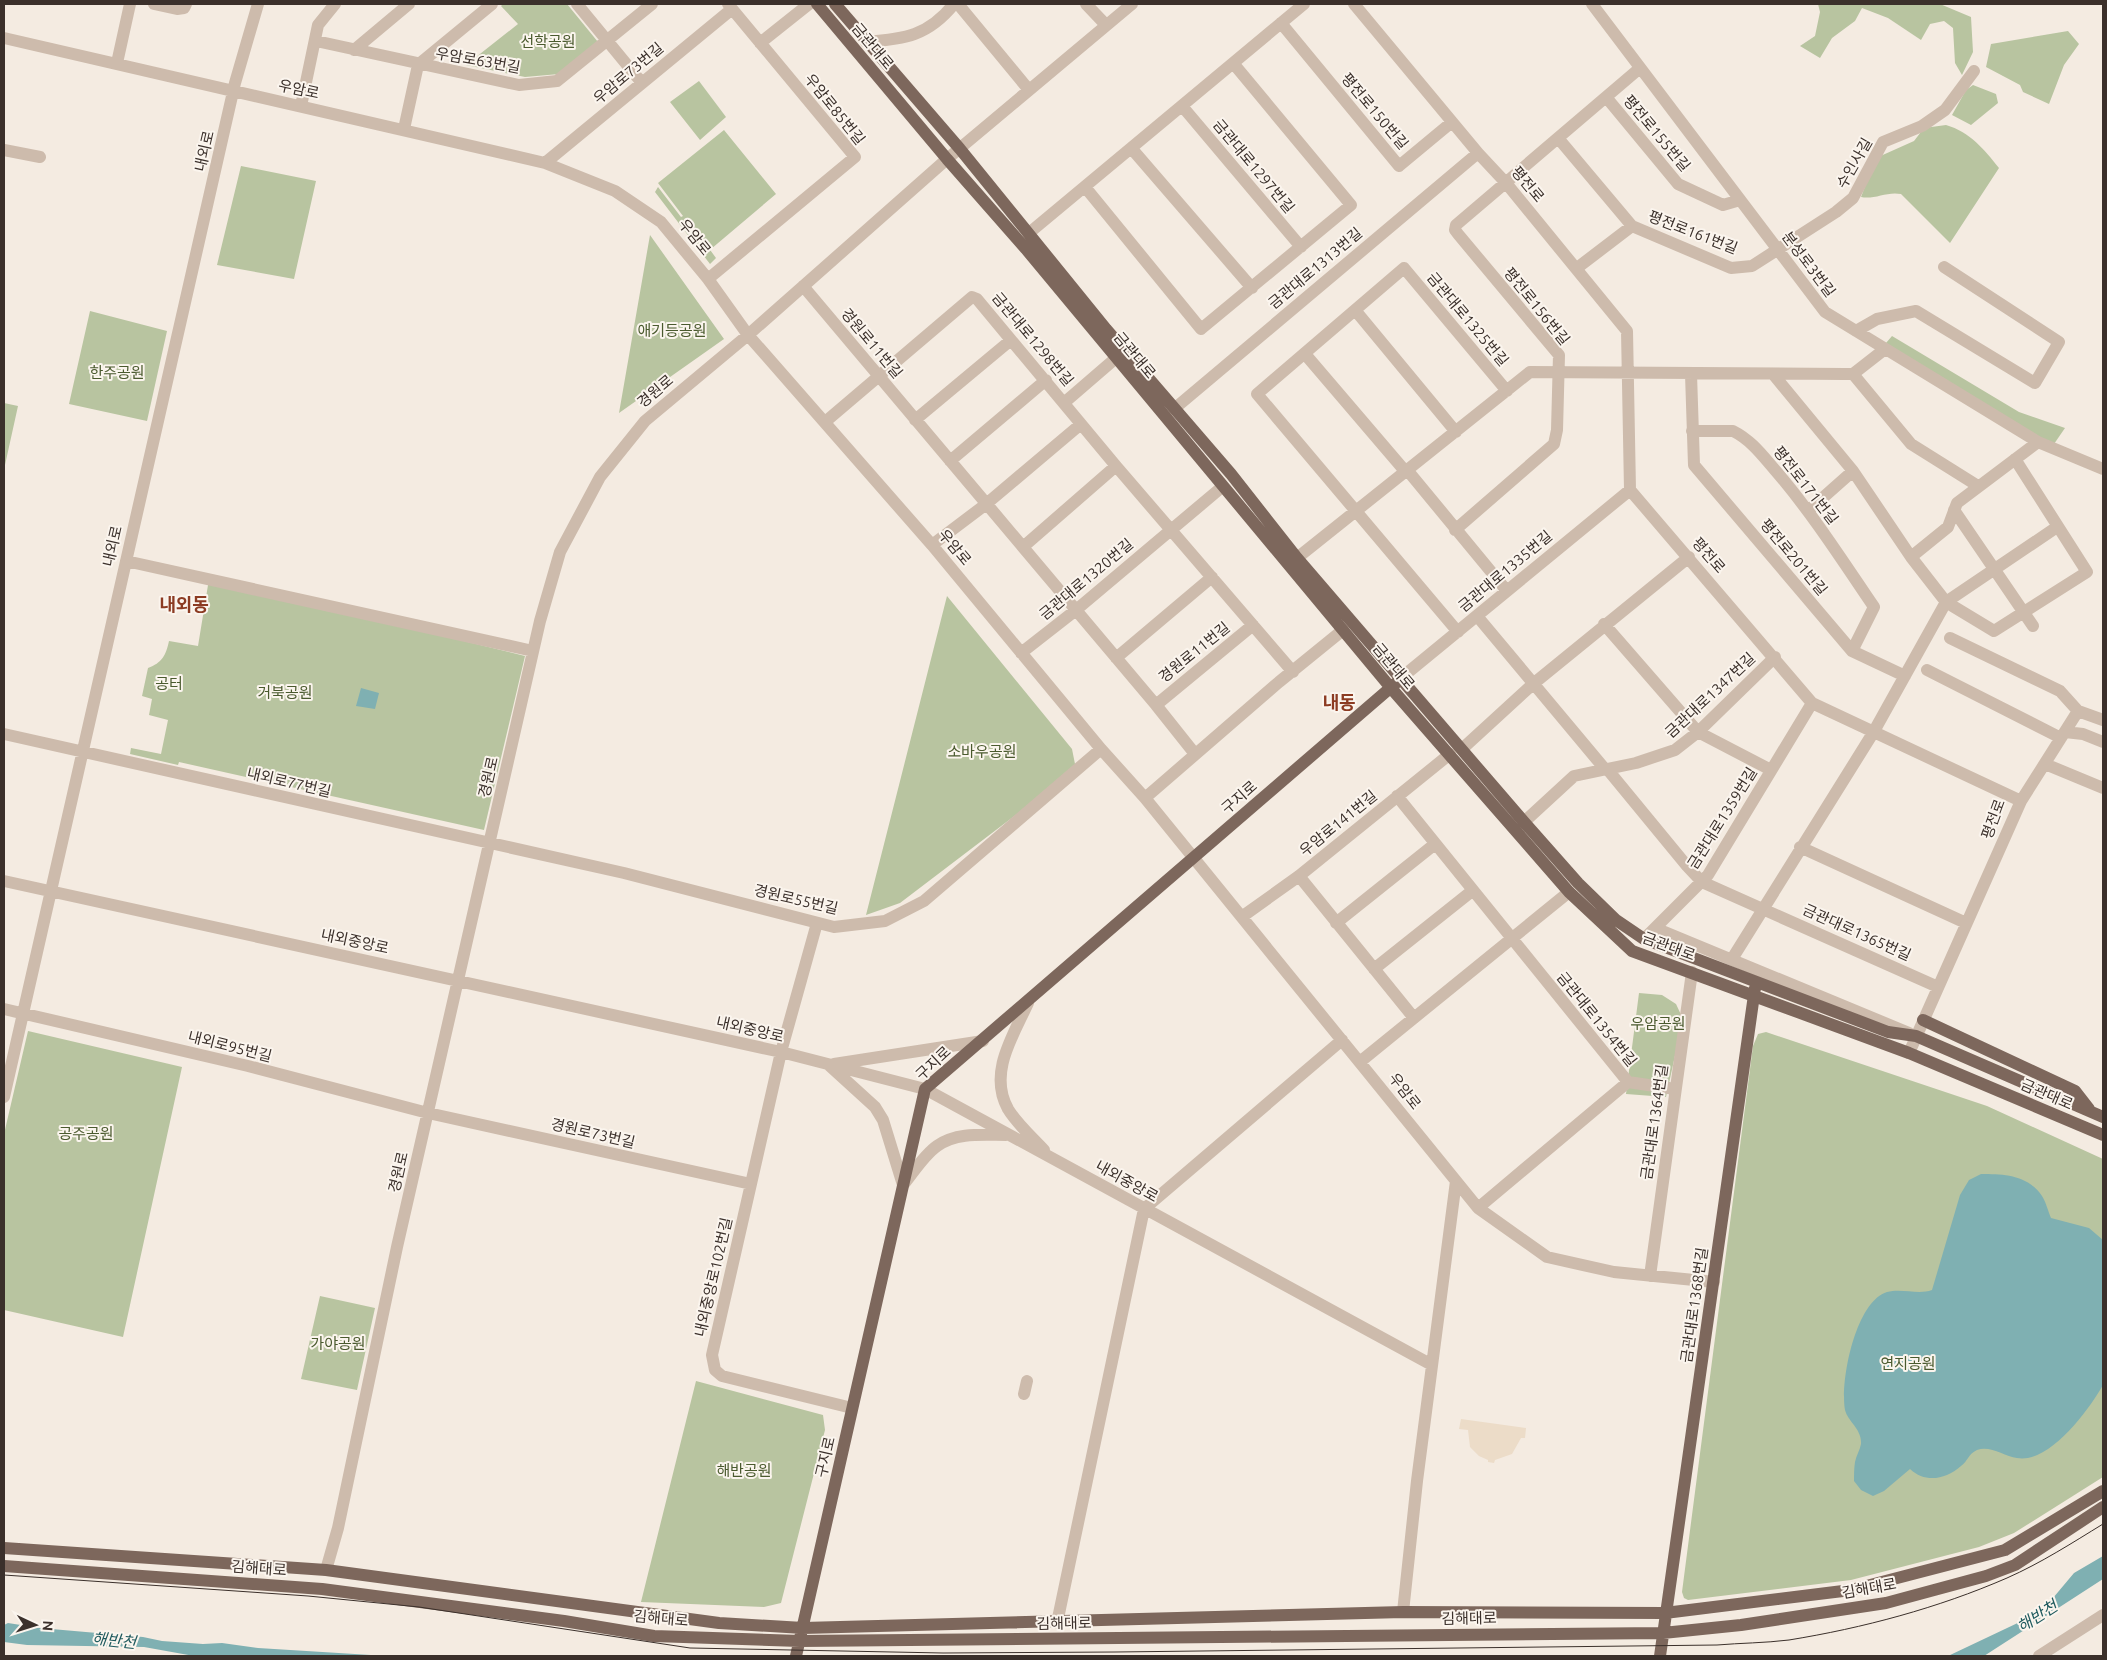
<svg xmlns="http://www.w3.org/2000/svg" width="2107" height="1660" font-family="Ubuntu,'Noto Sans KR',sans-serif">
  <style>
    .green { fill: #b8c4a0 }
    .plaza { fill: #ecdcc8 }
    .water { fill: #7fb0b2 }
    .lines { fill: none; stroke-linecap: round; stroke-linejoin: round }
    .minor { stroke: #cdbbac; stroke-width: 12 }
    .major { stroke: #7d675c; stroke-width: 12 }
    .tram { stroke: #3b302b; stroke-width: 1 }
    .labels { text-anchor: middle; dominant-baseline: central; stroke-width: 4; stroke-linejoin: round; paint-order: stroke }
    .park-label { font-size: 15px; fill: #4a5a2e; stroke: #fbf5ee }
    .street-label { font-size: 15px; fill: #3b302b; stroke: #fbf5ee }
    .water-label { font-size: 16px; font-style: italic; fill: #1f5a5e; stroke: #fbf5ee }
    .quarter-label { font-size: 18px; font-weight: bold; fill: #8c3b22; stroke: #fbf5ee }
  </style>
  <rect width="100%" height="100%" fill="#f4ebe1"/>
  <path class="green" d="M503,4H567L598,42L559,74L525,77L466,65L518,24L501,6Z
    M1818,4H1940L1971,17L1973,52L1962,75L1955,63L1953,28L1944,21L1930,24L1921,40L1888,18L1862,8L1855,21L1832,38L1820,58L1800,46L1815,36L1820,12Z
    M2068,31L2079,44L2064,65L2049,104L2023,92L2020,85L1986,67L1991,44Z
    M699,81L726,117L700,140L670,102Z
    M1973,85L1996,94L1998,103L1971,125L1952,115L1966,90Z
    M1946,125C1970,132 1984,149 1999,168L1950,243L1901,194C1887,191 1874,200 1861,197L1876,158L1914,141L1924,128Z
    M724,130L776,194L711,249L689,223L686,225L701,246L705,243L716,258L710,264L655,192L658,187L681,217L683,216L658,183Z
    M241,166L316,181L294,279L217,265Z
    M650,235L724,339L619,413Z
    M90,311L167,331L147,421L69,404Z
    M1892,336L2019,412L2065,428L2054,444L2041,441L1886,343Z
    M4,403L18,406L5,465H4Z
    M209,579L525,656L484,830L179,762L178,765L130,754L131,748L161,754L168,720L149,715L152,699L142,696L148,668C162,663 166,655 169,641L198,646Z
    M947,596L1072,749L1076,769L900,903L866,915Z
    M1639,993L1662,995L1676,1004L1683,1019L1666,1097L1626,1094Z
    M28,1031L182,1067L123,1337L4,1310V1134Z
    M1766,1032L1987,1106L2103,1159V1477L2014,1533L1979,1547L1851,1580L1688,1600L1684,1598L1682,1592L1753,1046L1758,1034Z
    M320,1296L375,1308L357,1390L301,1379Z
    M696,1381L823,1415L825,1430L781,1603L764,1607L641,1602Z"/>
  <path class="plaza" d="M1461,1419L1526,1428L1525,1438H1521L1512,1454L1495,1460L1494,1463L1488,1462V1460L1479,1456L1470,1447L1468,1430L1459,1429Z"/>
  <path class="water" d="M361,688L379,693L375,709L356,706Z
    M1981,1174C2004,1174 2028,1175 2042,1196C2046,1202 2048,1211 2051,1218L2089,1228L2103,1240V1385C2089,1410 2049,1464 2017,1458C2004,1456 1990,1445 1977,1450C1968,1454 1968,1461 1961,1466C1945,1480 1925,1483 1910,1469L1884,1491L1873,1496L1861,1490L1854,1481C1854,1475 1854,1468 1855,1462C1856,1456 1860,1450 1861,1444C1862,1429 1848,1422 1845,1410C1840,1382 1855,1302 1887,1292C1902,1288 1918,1295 1932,1290L1960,1195L1969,1180Z
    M2103,1556V1579L1984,1656H1948L2024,1620L2053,1598L2074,1573Z
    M8,1623L40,1628L143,1637L162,1641L203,1644L222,1643L258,1648L387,1656H194L144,1647L27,1645L4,1642V1625Z"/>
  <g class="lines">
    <path class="minor" d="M154,4L177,9L184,8L186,4
      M577,4L642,83
      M958,4L1029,90
      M1086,4L1106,25
      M1354,4L1478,153L1506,183L1627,331L1630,490L1812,703L2021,801
      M1592,4L1825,312L2038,442L2103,469
      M1281,23L1399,166L1452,122
      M4,38L545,163L615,191L661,222L708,279L748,335L932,545L1101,749L1145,798L1478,1208L1547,1257L1614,1272L1714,1282
      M316,41L519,85L557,81L652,4
      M866,42C905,39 928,36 954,4
      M760,43L809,4
      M354,50L409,4
      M117,63L130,4
      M1606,97L1678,184L1723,205L1740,200
      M301,106L318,25L335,4
      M1182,106L1301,247
      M404,129L418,65L492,4
      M1558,138L1632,226L1731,268L1752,266L1836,212L1853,198L1883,142L1922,126L1945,110L1974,71
      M1132,149L1252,288
      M4,150L40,157
      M545,163L732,9
      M1085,187L1201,329L1351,205L1233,63
      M1029,233L1304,4
      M1577,268L1632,226
      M708,279L855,157L728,4
      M803,286L1156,705L1195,754
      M1355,310L1456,432
      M1856,331L1877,319L1916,311L2035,383L2059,342L1944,267
      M1305,354L1405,471
      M1691,374L1694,465L1852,651L1905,676
      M1773,374L1853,471L1911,557L1946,602L1994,631L2087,572L2015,459
      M1853,374L1911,444L1978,486
      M1065,402L1116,358
      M1174,409L1478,153
      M915,420L1011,340
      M825,422L972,297L977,299L1116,466L1293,672
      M1692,431H1733C1751,440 1762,455 1775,470C1812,513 1842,560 1874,607L1852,651
      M950,461L1046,380
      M1408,471L1507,591
      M1809,510L1853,471
      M1954,510L2033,626
      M1455,530L1554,444L1557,430L1559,355L1458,234L1455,230L1456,225L1640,68
      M932,545L985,505L1081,424
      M1023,547L1116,466
      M1911,557L1948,527L1957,503L2038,442
      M1297,558L1530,372L1845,374H1853L1885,349
      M126,561L533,651
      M1477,616L1604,768
      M1604,624L1698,732L1771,770
      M1458,632L1257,394L1404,268L1507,391
      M1950,638L2060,691L2078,711L2103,720
      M1021,653L1076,610L1222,487
      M1116,658L1212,577
      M1927,670L2061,738
      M1401,678L1630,490
      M1156,705L1253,625
      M2065,732L2083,734L2103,742
      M4,734L624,873L834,927L885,921L924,901L1101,749
      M1462,749L1533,684L1689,557
      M2045,764L2103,788
      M1608,770L1687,866L1702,882L1938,987
      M1397,796L1628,1082L1675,1089
      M1145,798L1279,682L1343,630
      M1524,822L1574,776L1636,763L1675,750L1698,732L1775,657
      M1800,847L1966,923
      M1299,876L1414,1018
      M4,881L781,1052L925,1089L1432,1365
      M1243,916L1299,876L1450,754
      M817,923L781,1052L712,1355L715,1370L722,1376L852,1408
      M1336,923L1435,844
      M1655,928L1909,1033
      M1644,939L1708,875L1812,703
      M1732,959L1873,733L1946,602L2057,527
      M1374,969L1472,891
      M1028,1003C1013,1036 988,1073 1008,1109C1017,1124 1033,1138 1044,1150
      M4,1009L248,1066L428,1113L751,1184
      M1909,1053L2021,801L2078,711
      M1361,1061L1569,892
      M834,1064L983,1041
      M830,1066L875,1107L883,1120L903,1185
      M4,1097L235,83L258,4
      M903,1185C913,1173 924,1155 937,1146C957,1132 983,1135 1006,1135
      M1478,1208L1628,1082
      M1650,1276L1692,972
      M1024,1394L1027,1381
      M326,1570L338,1528L397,1247L540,621L560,552L600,477L645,421L748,335L947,159L1132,4
      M1403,1612L1417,1481L1456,1181
      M1057,1623L1144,1209L1342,1040
      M2039,1656L2103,1615"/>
    <path class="major" d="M817,4L947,159L1026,249L1391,688L1569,892L1632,951L1909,1053L2103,1135
      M835,4L960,149L1106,329L1231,474L1297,558L1524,822L1578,883L1616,920L1644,939L1888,1032L1916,1036L2103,1117
      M1923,1020L2075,1091L2089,1109
      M4,1548L326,1570L719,1623L803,1628L1403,1612L1665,1613L1851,1590L2005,1550L2103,1491
      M4,1566L322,1589L564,1621L654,1636L800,1641L1663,1633L1741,1625L1886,1603L1986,1576L2015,1565L2103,1507
      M796,1656L925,1089L1396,683
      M1660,1656L1755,988"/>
    <path class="tram" d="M4,1575L308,1596L419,1607L690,1648L943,1653L1115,1652L1717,1645C1740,1643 1765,1643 1789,1640C1863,1628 1938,1608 2007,1578C2041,1563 2072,1543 2103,1524"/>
  </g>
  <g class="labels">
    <g class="park-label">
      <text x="548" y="41">선학공원</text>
      <text x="672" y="330">애기등공원</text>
      <text x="117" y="372">한주공원</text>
      <text x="169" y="683">공터</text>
      <text x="285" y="692">거북공원</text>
      <text x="982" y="751">소바우공원</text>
      <text x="1658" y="1023">우암공원</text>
      <text x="86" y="1133">공주공원</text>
      <text x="338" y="1343">가야공원</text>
      <text x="1908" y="1363">연지공원</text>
      <text x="744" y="1470">해반공원</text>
    </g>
    <g class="street-label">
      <text transform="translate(873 46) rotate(50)">금관대로</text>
      <text transform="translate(478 60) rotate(10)">우암로63번길</text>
      <text transform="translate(628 73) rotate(-40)">우암로73번길</text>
      <text transform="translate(299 89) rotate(12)">우암로</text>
      <text transform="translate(835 109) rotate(51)">우암로85번길</text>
      <text transform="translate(1375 111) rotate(50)">평전로150번길</text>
      <text transform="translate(1657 133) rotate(50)">평전로155번길</text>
      <text transform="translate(204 151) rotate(-77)">내외로</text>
      <text transform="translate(1854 163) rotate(-60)">수인사길</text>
      <text transform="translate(1254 166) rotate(50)">금관대로1297번길</text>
      <text transform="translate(1528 184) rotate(50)">평전로</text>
      <text transform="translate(1693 232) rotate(21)">평전로161번길</text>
      <text transform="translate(695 237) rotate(51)">우암로</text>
      <text transform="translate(1809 264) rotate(53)">분성로3번길</text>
      <text transform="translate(1315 268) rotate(-40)">금관대로1313번길</text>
      <text transform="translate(1537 306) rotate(51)">평전로156번길</text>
      <text transform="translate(1468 319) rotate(50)">금관대로1325번길</text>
      <text transform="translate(1033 339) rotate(50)">금관대로1298번길</text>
      <text transform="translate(872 343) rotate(50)">경원로11번길</text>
      <text transform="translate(1135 355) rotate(50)">금관대로</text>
      <text transform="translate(655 391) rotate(-40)">경원로</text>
      <text transform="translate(1806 485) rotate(52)">평전로171번길</text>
      <text transform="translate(112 546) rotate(-77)">내외로</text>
      <text transform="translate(955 547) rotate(50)">우암로</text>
      <text transform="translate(1709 555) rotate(49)">평전로</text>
      <text transform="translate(1794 557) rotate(50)">평전로201번길</text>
      <text transform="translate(1505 571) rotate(-40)">금관대로1335번길</text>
      <text transform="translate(1086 579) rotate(-40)">금관대로1320번길</text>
      <text transform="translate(1194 652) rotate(-39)">경원로11번길</text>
      <text transform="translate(1394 666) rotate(50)">금관대로</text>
      <text transform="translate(1710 695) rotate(-43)">금관대로1347번길</text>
      <text transform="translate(488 777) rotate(-77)">경원로</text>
      <text transform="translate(289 782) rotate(13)">내외로77번길</text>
      <text transform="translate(1239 797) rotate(-41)">구지로</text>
      <text transform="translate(1722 818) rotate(-58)">금관대로1359번길</text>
      <text transform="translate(1993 819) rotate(-70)">평전로</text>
      <text transform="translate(1338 823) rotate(-39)">우암로141번길</text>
      <text transform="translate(796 899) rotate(13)">경원로55번길</text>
      <text transform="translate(1857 932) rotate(24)">금관대로1365번길</text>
      <text transform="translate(355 941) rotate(12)">내외중앙로</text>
      <text transform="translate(1669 946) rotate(20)">금관대로</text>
      <text transform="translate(1597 1019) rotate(51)">금관대로1354번길</text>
      <text transform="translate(750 1029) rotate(13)">내외중앙로</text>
      <text transform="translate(230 1046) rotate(14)">내외로95번길</text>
      <text transform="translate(933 1063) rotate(-43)">구지로</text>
      <text transform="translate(1405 1091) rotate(52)">우암로</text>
      <text transform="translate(2047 1094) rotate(23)">금관대로</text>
      <text transform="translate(1654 1122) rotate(-82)">금관대로1364번길</text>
      <text transform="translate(593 1133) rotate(13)">경원로73번길</text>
      <text transform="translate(398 1172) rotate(-77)">경원로</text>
      <text transform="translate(1127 1181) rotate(29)">내외중앙로</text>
      <text transform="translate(713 1277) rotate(-77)">내외중앙로102번길</text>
      <text transform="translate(1694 1305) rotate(-82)">금관대로1368번길</text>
      <text transform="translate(825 1457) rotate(-77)">구지로</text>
      <text transform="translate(259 1568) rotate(4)">김해대로</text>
      <text transform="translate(1869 1588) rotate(-10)">김해대로</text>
      <text transform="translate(661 1618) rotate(5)">김해대로</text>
      <text transform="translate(1469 1618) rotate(-1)">김해대로</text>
      <text transform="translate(1064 1623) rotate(-1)">김해대로</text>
    </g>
    <g class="water-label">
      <text transform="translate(2037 1616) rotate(-33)">해반천</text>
      <text transform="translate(114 1640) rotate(6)">해반천</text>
    </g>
    <g class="quarter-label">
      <text x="184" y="604">내외동</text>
      <text x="1339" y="702">내동</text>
    </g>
  </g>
  <rect width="2107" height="1660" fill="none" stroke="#3b302b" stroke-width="10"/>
  <g transform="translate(35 1625) rotate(94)" stroke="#fbf5ee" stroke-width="4" paint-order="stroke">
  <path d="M0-4L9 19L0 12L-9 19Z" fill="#3b302b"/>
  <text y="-8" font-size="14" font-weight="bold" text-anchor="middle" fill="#3b302b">N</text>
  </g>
</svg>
